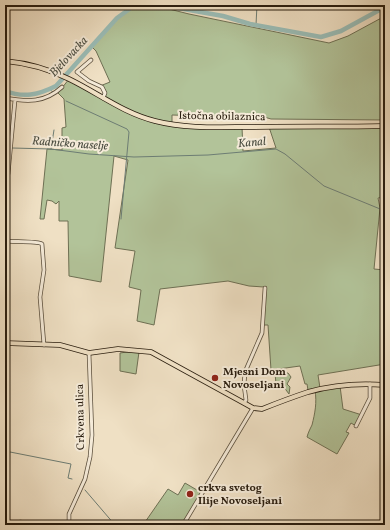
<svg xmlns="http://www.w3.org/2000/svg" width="390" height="530" font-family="Vollkorn,serif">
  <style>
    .green { fill: #b2c399; stroke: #6e7054 }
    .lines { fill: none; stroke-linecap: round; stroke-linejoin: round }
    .stream { stroke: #6d7d74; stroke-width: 1 }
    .river { stroke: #9abdb7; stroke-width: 4.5 }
    .minor-casing { stroke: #5a4e3c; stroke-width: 4.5 }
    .major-casing { stroke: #291d0f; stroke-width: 5.5 }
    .minor { stroke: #f5ebd9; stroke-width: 3 }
    .major { stroke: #efe0c4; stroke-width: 4 }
    .poi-dot { fill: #8f2418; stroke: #f5ebd9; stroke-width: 1.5 }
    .labels { text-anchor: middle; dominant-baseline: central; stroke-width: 4; stroke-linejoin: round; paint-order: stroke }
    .street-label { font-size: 11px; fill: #291d0f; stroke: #f5ebd9 }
    .poi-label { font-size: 11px; font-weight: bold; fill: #291d0f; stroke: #f5ebd9; text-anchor: start }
    .water-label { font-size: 12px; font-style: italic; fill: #4b4d41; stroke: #f5ebd9 }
  </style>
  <rect width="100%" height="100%" fill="#efe0c4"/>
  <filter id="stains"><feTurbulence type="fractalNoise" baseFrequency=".005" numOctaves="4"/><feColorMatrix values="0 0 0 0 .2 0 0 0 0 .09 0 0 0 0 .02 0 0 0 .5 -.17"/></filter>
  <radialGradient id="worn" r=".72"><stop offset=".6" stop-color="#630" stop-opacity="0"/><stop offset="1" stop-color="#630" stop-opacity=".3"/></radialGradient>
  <path class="green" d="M135,5H153L189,14L329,43L348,36L385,16V120L271,119L254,114L242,117L172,115V124L242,127L243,151L276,148L269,127L385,126L384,140L385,141V197L378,198L380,208L374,269L385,270V364L318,375L320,388L308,390L307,384H305L300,366L271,370L268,325H263L264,287L249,286L228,281L160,289L154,325L137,321L141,290L129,287L135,251L115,248L128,160L114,156L101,282L69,276L68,221H59V201L56,204L52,201L47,200L44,219H40L47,149L62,150V128L66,127L64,99L58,93L69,79L104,99L106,93L103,87L100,86L110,82L96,51L91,46L117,18Z
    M134,351L139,352L136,374L120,371V353Z
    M280,370L281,373H288L291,377L287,384L290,387L289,394L283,386L276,384L275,373Z
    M340,386L343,409L362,415L356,426L351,423L346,432L349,433L337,454L307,437C308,433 310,429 312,425C315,413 317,403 315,390Z
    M185,483L202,493L183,525H143L168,489L178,495Z"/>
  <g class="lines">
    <path class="stream" d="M125,11L126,5
      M256,25L257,5
      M49,89L53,92
      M66,101L127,129L129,132L121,219
      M12,148L51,149L89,154L134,157L208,155L276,149L285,154L324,186L385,211
      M5,149L9,148
      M51,149L54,130
      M5,451L71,464L68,478L72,479
      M85,490L115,525"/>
    <path class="river" d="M161,5L223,16L250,24L321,37L341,31L385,7
      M5,91C24,98 38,95 56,86L117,18L135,5"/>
    <g class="minor-casing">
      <path id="minor" d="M91,60L77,72L89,81L102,87L105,93L103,98
        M5,98C27,102 45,103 62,87
        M8,174L15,100
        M5,241C13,242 38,241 42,244L44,270L40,297L44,345
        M244,403L246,400L244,385L245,372L262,333L265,288
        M356,426L370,398V384
        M5,524L21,522L29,525
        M69,525V514L85,479L90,457L92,435L89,353
        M183,525L253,408"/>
    </g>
    <g class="major-casing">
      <path id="major" d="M5,61C27,63 49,69 69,79C98,93 123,113 155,121C186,129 220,127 252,127C296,126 341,127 385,126
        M5,343L60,345L89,353L118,349L151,352L244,403L253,408L262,409C277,403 293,397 308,392C333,385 359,383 385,385"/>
    </g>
    <use href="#minor" class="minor"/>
    <use href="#major" class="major"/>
  </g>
  <g class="poi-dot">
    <circle cx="215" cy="378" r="4"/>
    <circle cx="190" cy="494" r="4"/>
  </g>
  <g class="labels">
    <g class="street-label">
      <text transform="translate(222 117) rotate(1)">Istočna obilaznica</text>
      <text transform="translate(81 417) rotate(-91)">Crkvena ulica</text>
    </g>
    <g class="poi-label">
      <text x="223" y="372">Mjesni Dom<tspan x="223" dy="13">Novoseljani</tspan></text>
      <text x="198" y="488">crkva svetog<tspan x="198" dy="13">Ilije Novoseljani</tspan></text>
    </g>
    <g class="water-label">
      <text transform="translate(69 57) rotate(-47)">Bjelovacka</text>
      <text transform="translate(252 143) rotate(-5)">Kanal</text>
      <text transform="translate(70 144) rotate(4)">Radničko naselje</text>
    </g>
  </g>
  <rect width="390" height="530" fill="none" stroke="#efe0c4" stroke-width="20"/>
  <rect x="6" y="6" width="378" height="518" fill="none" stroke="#291d0f" stroke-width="2"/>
  <rect x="10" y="10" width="370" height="510" fill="none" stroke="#291d0f"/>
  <rect width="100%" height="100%" filter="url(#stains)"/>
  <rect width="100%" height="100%" fill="url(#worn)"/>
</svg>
